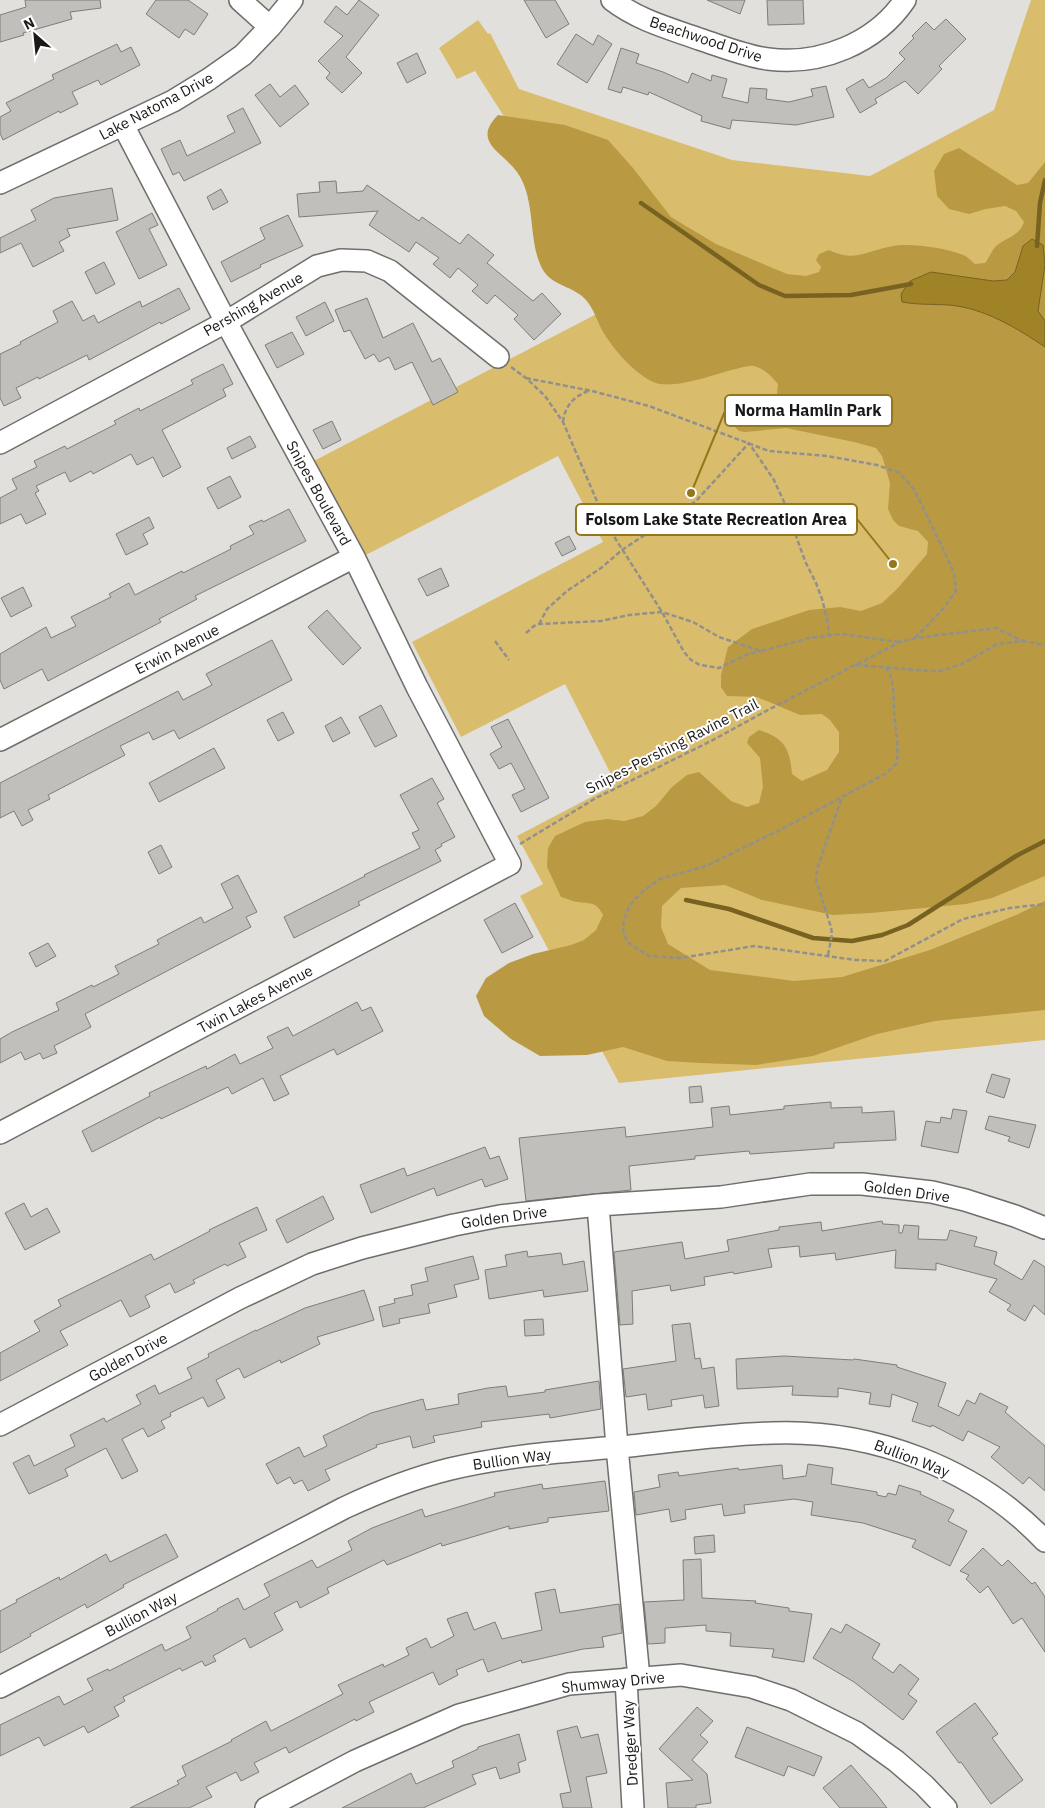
<svg xmlns="http://www.w3.org/2000/svg" width="1045" height="1808" font-family="'IBM Plex Sans',sans-serif">
  <style>
    .green { fill: #dabd6c }
    .forest { fill: #b99a43 }
    .water { fill: #a08227; stroke: #786222 }
    .lines { fill: none; stroke-linecap: round; stroke-linejoin: round }
    .stream { stroke: #786222; stroke-width: 4.5 }
    .building { fill: #c0bfbc; stroke: #7e7d7a }
    .minor-casing { stroke: #6f6e6b; stroke-width: 24 }
    .path { stroke: #91908e; stroke-width: 2.5; stroke-dasharray: 5 2.5; stroke-linecap: butt }
    .minor { stroke: #fff; stroke-width: 21 }
    .labels { text-anchor: middle; dominant-baseline: central; stroke-width: 4; stroke-linejoin: round; paint-order: stroke }
    .street-label { font-size: 15px; fill: #1a1918; stroke: #fff }
    .leader { fill: none; stroke: #93761d; stroke-width: 2 }
    .callout-dot { fill: #93761d; stroke: #fff; stroke-width: 2 }
    .callout { fill: #fff; stroke: #93761d; stroke-width: 2 }
    .callout-label { font-size: 16px; text-anchor: middle; font-weight: bold; fill: #1a1918 }
  </style>
  <rect width="100%" height="100%" fill="#e1e0dd"/>
  <path class="green" d="M1031,0H1045V1040L619,1083L520,896L543,884L517,836L616,784L565,684L461,737L412,642L603,542L558,456L360,558L310,463L687,267L546,182L475,71L457,79L439,48L478,20L488,34L490,33L519,89L732,160L870,176L994,110Z"/>
  <path class="forest" d="M498,115L565,125L608,140L633,168L671,217L716,244L787,274L806,276L819,272L821,267L816,260L819,254L829,250C855,263 868,250 893,246C912,243 945,248 963,255C967,256 971,261 975,264L985,263C989,258 992,250 996,246C1005,238 1020,236 1024,222L1016,211L1005,206L986,209L969,214L949,209L937,196L934,171L944,154L959,148L1017,185L1028,183L1045,162V876L992,898L966,904L871,913L833,915L762,900L725,885L681,888L662,906L661,927L668,944L710,970L794,981L842,977L930,950L1016,915L1045,901V1010L935,1021L877,1034L813,1056L756,1065L700,1063L667,1061L623,1047L587,1055L540,1056L511,1039L484,1016L476,996L486,978L509,963L533,954L571,945L584,940L596,930L603,915C595,899 588,905 573,901C569,900 565,898 561,897L547,867L548,848L555,836L585,822L607,819L624,821L643,816L656,806L672,787L687,775L699,772L731,801L747,807L759,803L763,787L760,758L747,743L749,737L759,730C784,738 790,748 792,774L802,781L827,770L839,752V732L830,720L822,714L800,715L757,697L727,696L721,687V675L728,647L752,629L809,610L840,607L861,611L882,603L898,588L927,554L928,542L918,531L899,526L893,520L888,509L890,483L882,456L876,448L854,442L786,428L745,432L739,431L733,425L734,415C748,406 764,403 777,394L778,384C771,376 765,369 754,366C749,365 741,368 736,369C714,374 670,392 651,381C631,370 613,349 602,330C597,320 593,308 586,300C574,286 552,286 543,270C527,242 537,200 517,172C503,152 471,142 498,115Z"/>
  <path class="water" d="M1032,239L1043,245L1045,265L1038,311L1045,321V347C1017,328 984,308 949,305C933,304 918,305 902,302L901,294L910,281L931,272L993,281L1007,280L1015,272L1023,246Z"/>
  <g class="lines">
    <path class="stream" d="M641,203L759,285L785,296L851,295L911,284
      M1037,246L1040,203L1045,180
      M686,900L729,909L813,938L852,941L882,935L908,925L1016,856L1045,841"/>
  </g>
  <path class="building" d="M25,0H100L101,8L70,12L72,19L23,33L24,35L0,42V15L26,7Z
    M156,0H188L208,14L194,35L185,29L179,38L146,14Z
    M359,0L379,15L346,57L362,73L342,93L326,78L330,73L318,61L343,36L324,22L336,6L347,15Z
    M524,0H555L569,24L546,38Z
    M707,0H745L740,14Z
    M767,0H803L804,24L768,25Z
    M946,19L966,39L939,66L942,69L918,94L905,81L875,99L877,103L860,113L846,89L863,79L869,88L886,78L905,59L899,53L914,38L912,36L926,22L934,30Z
    M576,34L593,45L598,35L612,44L587,83L557,64Z
    M117,44L121,52L131,47L140,65L101,85L98,80L72,92L78,104L60,113L59,111L3,140L0,133V117L11,111L6,103L54,79L52,75Z
    M621,48L639,54L636,63L663,72L688,83L692,73L711,81L712,75L727,79L722,97L748,103L750,88L767,89L766,99L789,102L813,96L811,89L826,86L834,117L796,125L732,120L730,129L701,121L702,116L649,92L648,95L623,87L621,93L608,89Z
    M417,53L426,73L407,83L397,63Z
    M270,84L280,97L295,85L309,104L280,127L255,95Z
    M243,108L261,143L184,181L179,172L173,175L161,149L180,140L187,156L214,143L235,132L227,116Z
    M336,181L337,193L363,191L367,185L419,221L422,217L460,244L468,234L494,255L487,263L533,301L542,293L561,314L534,340L514,319L518,315L495,295L487,304L472,291L478,285L458,268L450,278L433,264L439,258L416,242L409,252L369,225L378,211L299,217L297,194L320,192L319,182Z
    M112,188L118,220L67,229L70,236L59,242L64,251L33,267L21,243L0,253V238L36,220L31,210L54,198Z
    M221,189L228,202L213,210L207,197Z
    M152,213L158,225L149,229L167,265L139,279L116,232Z
    M288,215L303,246L260,265L261,267L231,282L221,262L265,239L260,228Z
    M104,262L115,284L96,294L85,272Z
    M179,288L190,309L161,324L160,322L89,360L87,355L39,379L38,377L16,388L21,398L4,406L0,398V354L21,344L20,342L58,322L53,311L72,301L83,321L94,315L98,323L140,301L142,307Z
    M367,298L383,338L413,323L432,362L440,358L458,392L433,405L412,362L395,370L389,357L379,362L374,354L365,359L350,330L344,332L335,310Z
    M325,302L334,321L306,336L296,317Z
    M292,332L304,354L277,368L265,345Z
    M223,364L233,384L223,389L226,396L162,430L181,467L163,477L153,457L137,465L131,454L93,474L91,471L70,482L65,472L36,486L39,491L35,493L46,514L26,524L21,514L0,524V498L17,489L12,479L37,467L34,461L65,446L67,449L116,424L114,421L139,408L140,411L193,384L191,380Z
    M332,421L341,440L323,449L313,430Z
    M250,436L256,447L232,459L227,448Z
    M230,476L241,497L218,509L207,488Z
    M289,509L306,541L195,596L197,599L159,619L161,622L48,681L42,669L4,689L0,680V654L46,627L51,638L76,626L71,617L111,597L109,594L129,583L135,595L182,571L183,573L231,549L230,546L254,534L249,526L262,520L263,522Z
    M149,517L154,528L143,534L148,544L126,555L116,534Z
    M569,536L576,549L562,556L555,543Z
    M441,568L449,586L427,596L418,579Z
    M23,587L32,606L11,617L1,598Z
    M327,610L361,648L343,665L308,627Z
    M272,640L292,680L179,739L174,730L153,740L149,732L120,746L125,755L48,795L50,799L28,810L33,820L22,826L14,811L0,818V783L178,691L183,700L212,685L206,674Z
    M381,705L397,736L375,747L359,717Z
    M283,712L294,733L278,741L267,720Z
    M341,717L350,733L333,742L325,726Z
    M508,719L549,798L521,812L512,795L525,789L511,763L499,769L490,754L502,747L491,727Z
    M214,748L225,768L159,802L149,783Z
    M432,778L444,799L437,803L455,837L441,844L442,846L435,850L441,861L358,902L360,905L294,938L284,917L365,876L364,875L420,848L412,833L419,830L400,795Z
    M161,845L172,867L159,874L148,852Z
    M238,875L257,912L246,917L251,927L85,1014L91,1027L54,1046L57,1053L43,1059L40,1053L25,1060L21,1052L0,1063V1039L12,1032L59,1010L56,1003L92,985L93,987L119,974L115,966L159,944L157,940L201,917L204,923L233,908L221,884Z
    M515,903L533,937L502,953L484,920Z
    M48,943L56,956L36,967L29,953Z
    M357,1002L362,1011L371,1007L383,1031L337,1055L334,1049L280,1076L289,1094L274,1101L263,1078L232,1094L228,1087L161,1119L160,1117L92,1152L82,1131L150,1096L149,1093L206,1066L207,1069L235,1054L240,1064L273,1048L267,1037L288,1027L293,1036Z
    M992,1074L1010,1079L1004,1098L986,1092Z
    M701,1086L703,1102L690,1103L689,1087Z
    M831,1102V1108L862,1107V1113L894,1111L896,1140L834,1143V1148L750,1154L749,1151L695,1156V1159L629,1166L631,1190L526,1201L519,1138L625,1127L626,1137L713,1127L711,1108L729,1106L730,1115L784,1109V1106Z
    M953,1109L967,1111L958,1153L921,1146L926,1121L940,1123L941,1117L951,1119Z
    M989,1116L1036,1125L1029,1148L1008,1141L1010,1137L985,1129Z
    M485,1147L490,1159L499,1156L508,1179L485,1187L482,1179L437,1196L434,1188L371,1213L360,1185L404,1168L407,1176Z
    M323,1196L334,1219L287,1243L276,1220Z
    M24,1203L31,1217L47,1208L60,1232L25,1250L5,1213Z
    M257,1207L267,1230L239,1243L246,1257L227,1266L225,1264L193,1280L195,1283L175,1293L170,1283L145,1296L150,1307L130,1317L121,1300L60,1331L68,1345L0,1381V1353L40,1331L34,1321L61,1306L58,1300L151,1254L154,1260L210,1231L209,1230Z
    M882,1221L883,1224L899,1225V1233H902L904,1225L919,1226L918,1239L947,1240L950,1230L977,1237L974,1246L997,1252L994,1264L1022,1280L1034,1260L1045,1267V1315L1034,1305L1025,1321L1007,1310L1011,1305L989,1292L997,1279L936,1263V1270L895,1268L896,1250L836,1260L835,1253L800,1257L799,1246L768,1249L772,1267L734,1274L733,1272L704,1277L705,1285L671,1291L670,1285L632,1291L633,1324L620,1325L614,1252L682,1242L685,1259L729,1251L727,1240L779,1230V1227L821,1222L822,1231Z
    M527,1251L528,1257L561,1253L563,1265L584,1261L588,1291L544,1297L543,1290L489,1299L485,1270L507,1266L505,1255Z
    M473,1256L479,1279L454,1285L457,1297L428,1304L430,1313L399,1319L400,1323L383,1327L379,1307L395,1303L394,1299L413,1295L411,1285L428,1281L425,1268Z
    M364,1290L374,1320L317,1337L320,1344L281,1363L280,1360L244,1378L239,1368L216,1380L225,1398L208,1407L203,1397L170,1413L171,1416L161,1421L165,1428L148,1437L143,1428L122,1439L138,1471L122,1479L106,1448L65,1469L68,1476L29,1494L13,1463L29,1455L34,1466L75,1446L70,1435L104,1418L106,1422L141,1404L136,1395L155,1385L159,1394L192,1378L187,1368L209,1357L208,1354L256,1330V1331L305,1308Z
    M543,1319L544,1335L525,1336L524,1320Z
    M690,1323L695,1359L700,1358L702,1369L714,1367L719,1406L705,1408L703,1395L671,1400L672,1406L648,1410L646,1394L626,1397L623,1369L676,1361L672,1325Z
    M784,1356L853,1360L854,1359L897,1365V1367L946,1383L938,1406L959,1416L967,1400L975,1404L980,1393L1008,1407L1005,1412L1045,1446V1491L1029,1477L1023,1484L991,1457L1000,1447L968,1431L963,1441L932,1425L931,1427L912,1421L918,1403L892,1394L890,1407L869,1404L871,1393L838,1388V1397L792,1395L793,1386L737,1389L736,1359Z
    M599,1381L601,1409L550,1418L549,1414L481,1422L482,1427L433,1436L435,1442L413,1448L410,1436L376,1445L377,1447L325,1470L330,1480L308,1491L302,1480L294,1484L290,1477L277,1484L266,1464L299,1447L304,1457L327,1446L323,1436L371,1413L423,1399L426,1410L459,1404L458,1394L488,1388L506,1386L508,1397L545,1392V1390Z
    M808,1464L833,1468L831,1484L877,1492V1495L886,1497L888,1493L896,1495L899,1485L921,1492L920,1494L954,1510L948,1521L967,1531L950,1566L912,1547L916,1540L863,1523L811,1515L813,1502L794,1499L744,1505L745,1513L724,1516L722,1504L685,1510L686,1519L671,1522L669,1509L636,1515L634,1492L660,1487L658,1475L678,1472L679,1476L738,1468L739,1470L782,1465L783,1479L806,1476Z
    M605,1481L609,1511L548,1518V1522L509,1529V1526L442,1546L441,1543L387,1565L384,1560L327,1588L329,1593L300,1608L297,1601L274,1613L283,1630L250,1648L245,1638L213,1656L216,1661L205,1666L202,1661L182,1671L180,1668L123,1697L125,1701L114,1707L119,1716L88,1733L84,1726L44,1746L39,1737L0,1756V1725L59,1696L64,1705L93,1690L87,1679L108,1669L109,1671L162,1644L165,1651L191,1638L186,1627L218,1610L217,1609L238,1598L244,1610L270,1596L264,1584L312,1560L317,1568L352,1550L348,1541L372,1528L422,1509L425,1517L495,1496L494,1493L542,1484L543,1489Z
    M166,1534L178,1557L123,1585L124,1587L87,1608L85,1604L30,1634L31,1636L0,1653V1611L17,1602L16,1600L59,1577L60,1580L106,1554L110,1562Z
    M714,1535L715,1552L695,1554L694,1537Z
    M983,1548L1002,1566L1008,1560L1032,1584L1035,1582L1045,1597V1652L1022,1618L1013,1624L988,1586L980,1593L966,1579L969,1575L960,1571Z
    M701,1559L702,1598L756,1601L755,1603L789,1608V1611L812,1614L804,1662L772,1657L774,1649L730,1646L731,1633L706,1631V1625L665,1628V1643L648,1644L644,1602L684,1600L683,1560Z
    M555,1589L560,1613L619,1604L622,1633L602,1637L604,1647L583,1649L522,1663L521,1660L488,1672L483,1659L456,1670L458,1675L439,1685L433,1672L369,1702L374,1712L356,1721L355,1719L289,1753L286,1747L254,1763L259,1772L241,1781L236,1772L206,1787L212,1797L189,1808H130L179,1784L177,1781L186,1776L182,1766L232,1741L231,1740L266,1721L271,1731L343,1694L338,1685L383,1664L384,1667L409,1655L406,1648L426,1638L431,1648L454,1636L447,1619L467,1612L474,1630L495,1622L502,1639L542,1630L535,1593Z
    M846,1624L880,1644L872,1658L893,1673L900,1664L919,1679L908,1694L917,1701L903,1720L854,1682L813,1658L831,1628L841,1633Z
    M975,1703L998,1734L992,1738L1023,1780L991,1804L961,1762L959,1763L936,1732Z
    M697,1707L713,1721L700,1735L708,1742L692,1760L707,1774L711,1803L696,1805V1808H668L666,1783L693,1780L659,1749Z
    M577,1726L581,1738L598,1734L607,1773L586,1777L592,1808H563L560,1794L571,1792L557,1731Z
    M747,1727L822,1757L814,1776L788,1766L784,1776L735,1757Z
    M519,1734L526,1760L518,1763L520,1772L500,1779L496,1767L472,1775L476,1784L423,1808H342L411,1773L416,1784L454,1767L452,1761L478,1749V1747Z
    M851,1765L877,1795L887,1808H840L823,1788Z"/>
  <g class="lines">
    <g class="minor-casing">
      <path id="minor" d="M240,0L270,27
        M612,0C638,20 668,28 699,39C721,46 745,56 768,59C820,66 876,43 905,0
        M0,183L173,101L209,79L243,55L270,27L292,0
        M0,443L226,322L317,266L341,260L367,261L390,271L498,357
        M0,740L354,557
        M0,1133L510,864L417,687L354,557L226,322L123,125
        M598,1205L617,1447L639,1678
        M0,1425L240,1298L312,1264L362,1248L454,1225L500,1216L598,1205L721,1197L810,1184H862L932,1192L965,1200L1015,1216L1045,1228
        M626,1679L633,1808
        M0,1687L344,1508C378,1492 413,1478 450,1469C509,1455 569,1451 630,1446C677,1441 725,1434 772,1433C871,1429 976,1468 1045,1541
        M266,1808L355,1761L459,1715L569,1684L681,1675L752,1687L791,1700L857,1733L896,1761L924,1785L946,1808"/>
    </g>
    <path class="path" d="M511,367L526,378L545,396L563,422L608,527L662,612L684,652L691,660L700,665L719,668L746,655L761,651
      M526,378L592,391L649,406L769,451L827,456L877,465L900,473L915,491L946,555L954,573L956,591L943,609L915,638
      M563,422C565,406 573,397 588,391
      M539,624L547,609L567,591L601,568L622,550L696,501L749,443L774,480L784,502L805,561L816,583L822,599L828,623L829,636
      M526,633L534,626L539,624L601,621L629,615L662,612L693,622L719,637L761,651L809,638L842,634L899,642
      M495,641L509,660
      M856,665L930,671H940L962,664L997,644L1023,641L1045,645
      M886,667C895,680 893,696 894,710C895,728 899,744 897,763L885,774L782,829L706,866L660,879L642,892L629,906L624,921L623,929L627,942L649,956L680,958L754,946L856,960L885,961L963,919L1010,908L1045,904
      M520,844L596,798L711,741L768,710L900,642L915,638L996,628L1023,641
      M828,955L832,934L831,927L816,880L817,869L842,797"/>
    <use href="#minor" class="minor"/>
  </g>
  <g class="labels">
    <g class="street-label">
      <text transform="translate(706 39) rotate(18)">Beachwood Drive</text>
      <text transform="translate(156 106) rotate(-28)">Lake Natoma Drive</text>
      <text transform="translate(253 304) rotate(-30)">Pershing Avenue</text>
      <text transform="translate(319 493) rotate(61)">Snipes Boulevard</text>
      <text transform="translate(177 649) rotate(-27)">Erwin Avenue</text>
      <text transform="translate(672 746) rotate(-27)">Snipes-Pershing Ravine Trail</text>
      <text transform="translate(255 999) rotate(-28)">Twin Lakes Avenue</text>
      <text transform="translate(907 1191) rotate(8)">Golden Drive</text>
      <text transform="translate(504 1217) rotate(-8)">Golden Drive</text>
      <text transform="translate(128 1357) rotate(-28)">Golden Drive</text>
      <text transform="translate(912 1458) rotate(21)">Bullion Way</text>
      <text transform="translate(512 1459) rotate(-8)">Bullion Way</text>
      <text transform="translate(141 1614) rotate(-28)">Bullion Way</text>
      <text transform="translate(613 1682) rotate(-6)">Shumway Drive</text>
      <text transform="translate(630 1743) rotate(-93)">Dredger Way</text>
    </g>
  </g>
  <path class="leader" d="M691 493L725 411M893 564L857 519"/>
  <g class="callout-dot">
    <circle cx="691" cy="493" r="5"/>
    <circle cx="893" cy="564" r="5"/>
  </g>
  <g class="callout">
    <rect x="725" y="395" width="167" height="31" rx="5"/>
    <rect x="576" y="504" width="281" height="31" rx="5"/>
  </g>
  <g class="callout-label">
    <text x="808" y="416">Norma Hamlin Park</text>
    <text x="716" y="525">Folsom Lake State Recreation Area</text>
  </g>
  <g transform="translate(35 35) rotate(333)" stroke="#ffffff" stroke-width="4" paint-order="stroke">
  <path d="M0-4L9 19L0 12L-9 19Z" fill="#1a1918"/>
  <text y="-8" font-size="14" font-weight="bold" text-anchor="middle" fill="#1a1918">N</text>
  </g>
</svg>
